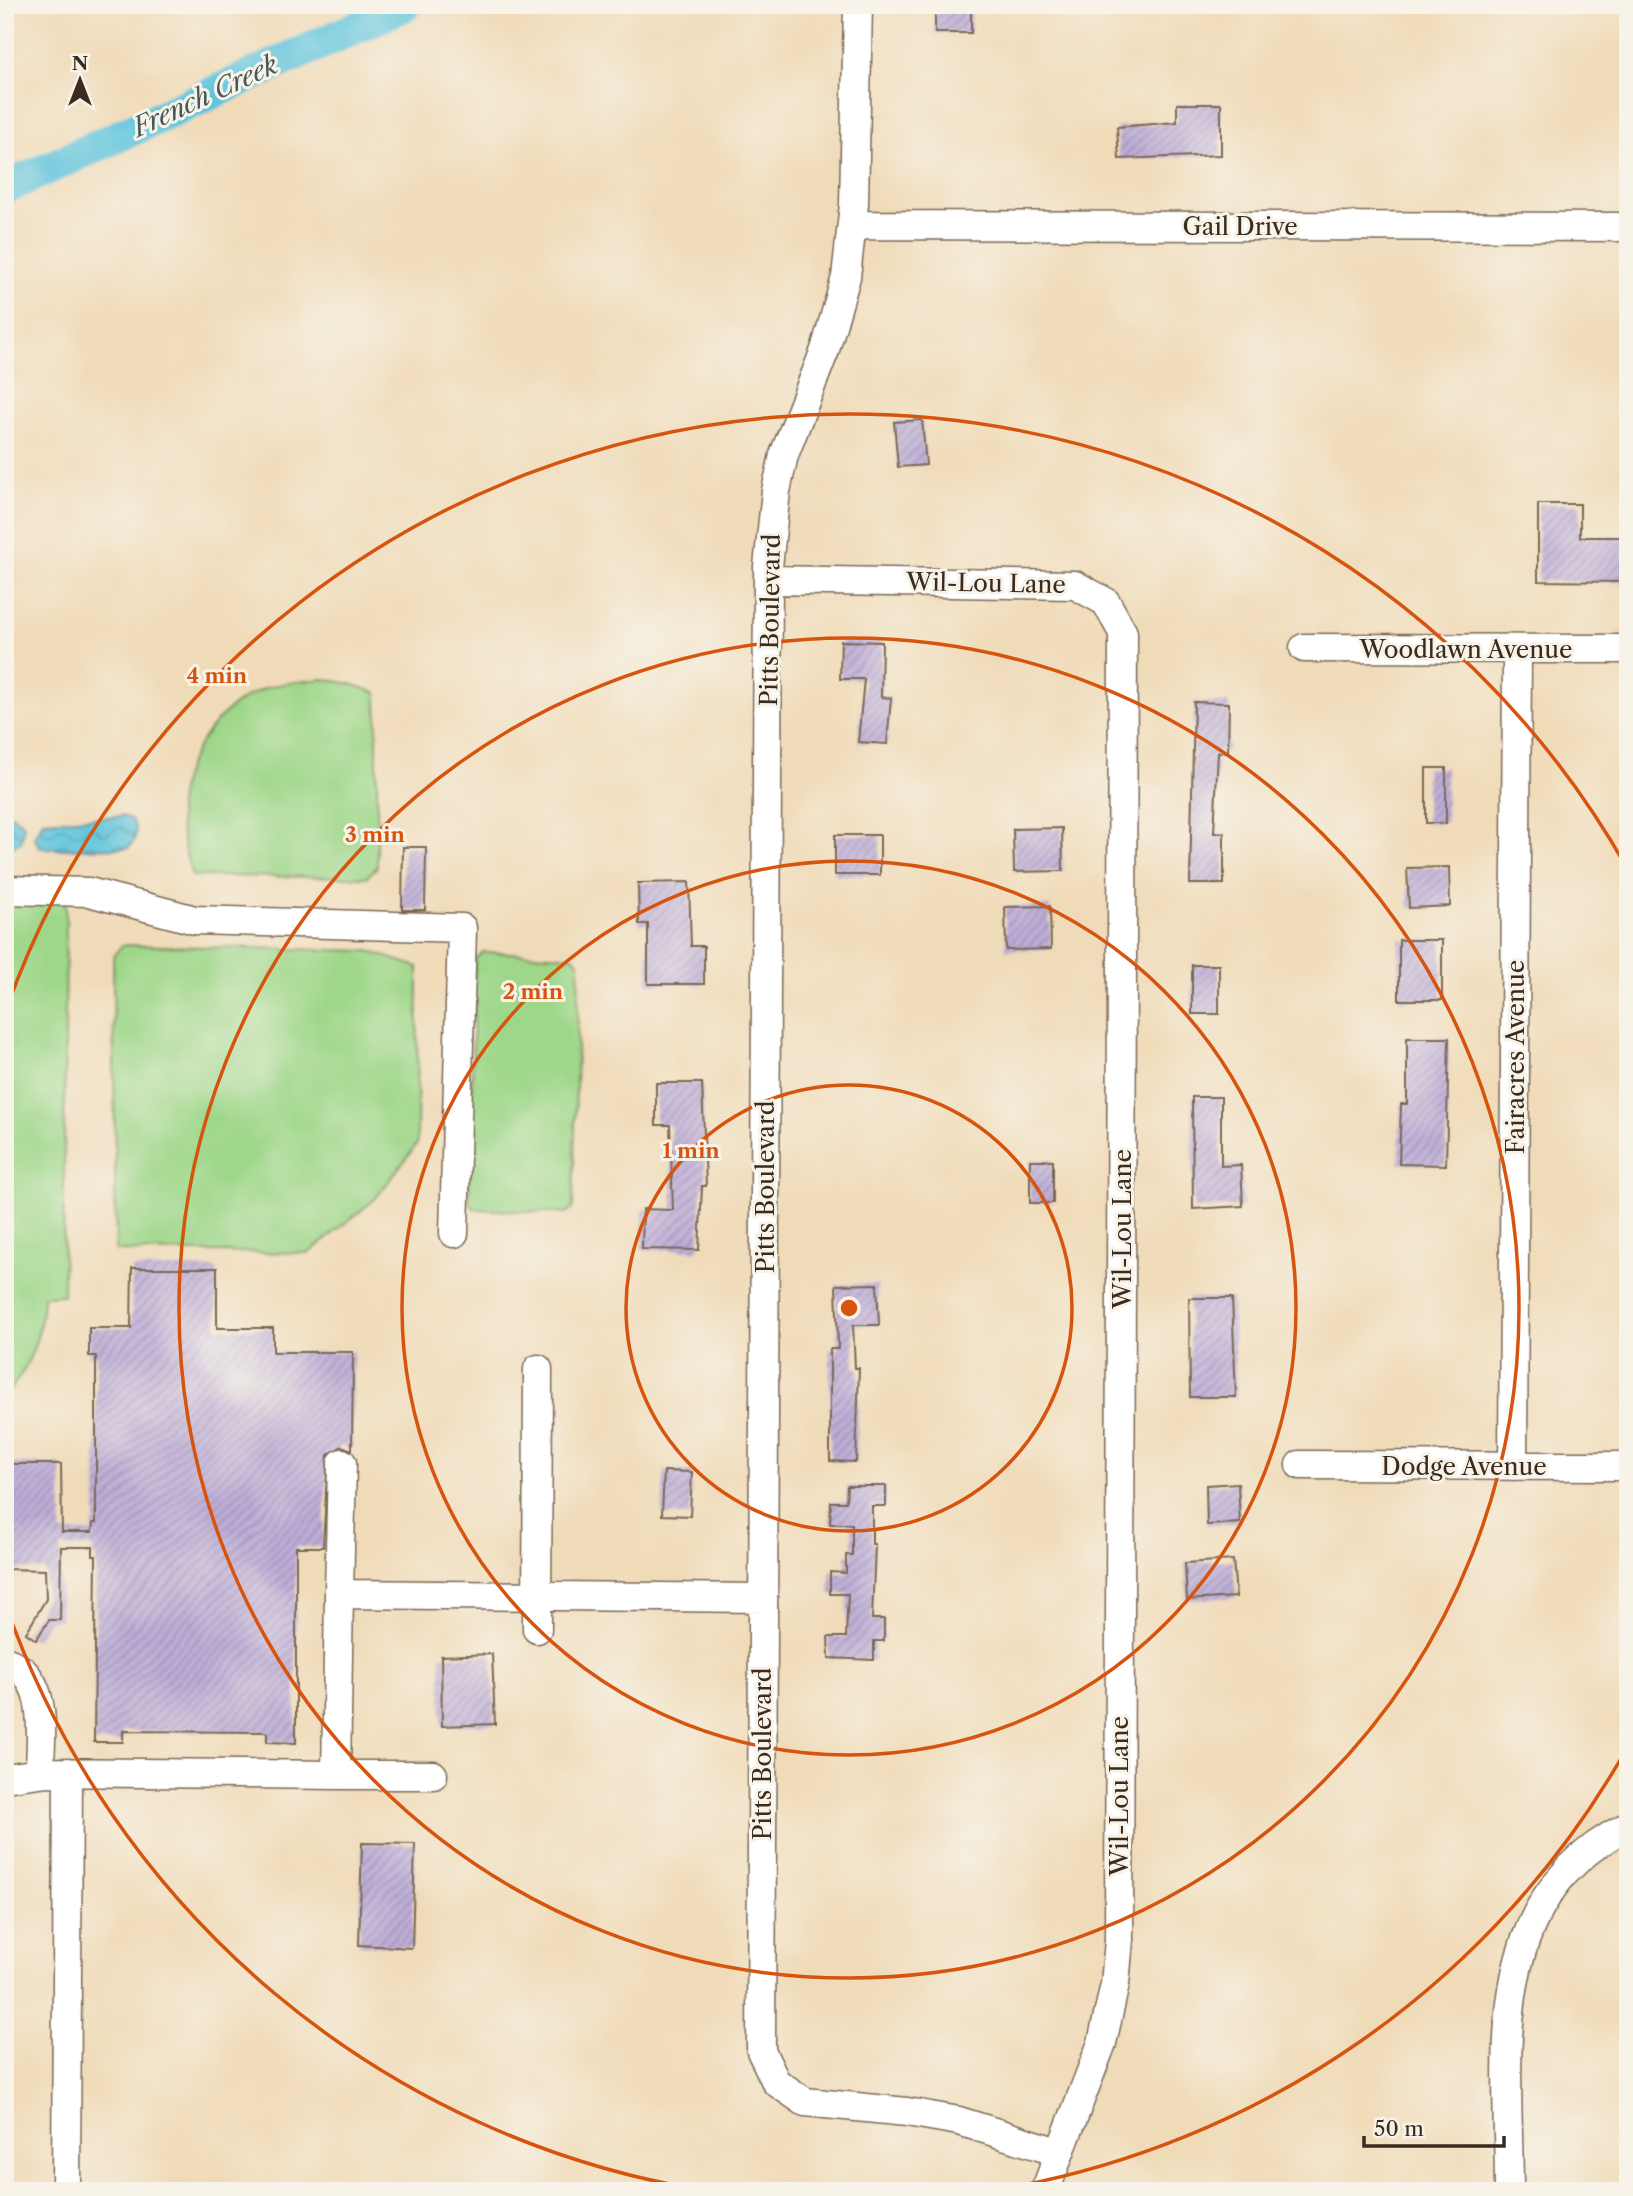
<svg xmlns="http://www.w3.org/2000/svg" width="1633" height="2196" font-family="'Libre Caslon Text',serif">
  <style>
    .pitch { fill: #9ed789; stroke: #6c8054; stroke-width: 2 }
    .water { fill: url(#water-waves); stroke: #4d777e; stroke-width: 2 }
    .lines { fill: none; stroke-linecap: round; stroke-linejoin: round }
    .river { stroke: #5fc4dd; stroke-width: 33 }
    .building { fill: url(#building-hatch) }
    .minor-casing { stroke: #7a6854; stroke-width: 31 }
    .minor { stroke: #fff; stroke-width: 28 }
    .ring { fill: none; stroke: #d7540e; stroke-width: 3.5 }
    .labels { text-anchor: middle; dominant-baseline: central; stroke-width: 6; stroke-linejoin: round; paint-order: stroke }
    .street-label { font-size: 24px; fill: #3b2a1e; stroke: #f7f3e8 }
    .water-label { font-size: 26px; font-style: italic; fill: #465857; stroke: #f7f3e8 }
    .centre { fill: #d7540e; stroke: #f7f3e8; stroke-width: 3.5 }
    .ring-label { font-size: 21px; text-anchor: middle; font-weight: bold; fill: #d7540e; stroke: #f7f3e8; stroke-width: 6; stroke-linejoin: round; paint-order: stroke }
  </style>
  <defs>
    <pattern id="water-waves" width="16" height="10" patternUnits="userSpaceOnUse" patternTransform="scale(1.75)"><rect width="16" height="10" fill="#5fc4dd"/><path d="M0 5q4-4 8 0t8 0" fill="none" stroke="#509fb3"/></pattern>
    <pattern id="building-hatch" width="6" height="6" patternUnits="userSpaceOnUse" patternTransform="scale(1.75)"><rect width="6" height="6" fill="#beaed8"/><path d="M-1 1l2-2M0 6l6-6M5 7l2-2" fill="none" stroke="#9c8eaf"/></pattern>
  </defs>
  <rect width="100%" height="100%" fill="#f7f3e8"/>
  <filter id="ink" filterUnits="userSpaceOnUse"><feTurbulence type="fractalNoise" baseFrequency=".0143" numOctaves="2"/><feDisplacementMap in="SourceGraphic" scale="14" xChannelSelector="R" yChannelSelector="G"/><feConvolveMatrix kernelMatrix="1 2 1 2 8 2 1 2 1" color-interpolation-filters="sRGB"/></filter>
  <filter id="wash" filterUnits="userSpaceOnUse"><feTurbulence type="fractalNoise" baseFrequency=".00686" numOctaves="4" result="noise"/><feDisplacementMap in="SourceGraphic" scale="28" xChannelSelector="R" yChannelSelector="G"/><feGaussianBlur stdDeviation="1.57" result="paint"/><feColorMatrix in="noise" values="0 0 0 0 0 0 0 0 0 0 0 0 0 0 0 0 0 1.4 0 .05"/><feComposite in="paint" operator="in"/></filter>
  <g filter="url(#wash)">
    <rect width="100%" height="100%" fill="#f0dbb9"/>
    <path class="pitch" d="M324,679L351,684L377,693V867L367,877L192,876C186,855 180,835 179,813C178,762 217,705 266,688C285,682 304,681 324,679Z
      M5,899L66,900L63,1295L43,1296C42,1333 30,1368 5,1396Z
      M122,945L368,951L418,967L417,1144L375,1199L309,1253L116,1251L113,957Z
      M483,952L573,956L579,963L573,1208L566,1213L475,1209L469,1202L475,959Z"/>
    <path class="water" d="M5,815H12L24,825L21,842L6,851Z
      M122,816L131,819C139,830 137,839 128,848L47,849L39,846L34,837L43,821Z"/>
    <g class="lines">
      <path class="river" d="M5,188L405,5"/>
    </g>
    <g id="blocks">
      <path class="building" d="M935,5H971V33H935Z
        M1177,104H1221V155L1119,159L1117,127L1177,122Z
        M922,420L926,465L898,467L894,422Z
        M1538,504H1580V537H1628V582L1538,581Z
        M841,641L882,642L881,697L891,698L887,744L858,742L864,679H840Z
        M1194,702L1229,703L1228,752H1218L1214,833H1224V884H1190Z
        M1426,768H1446V823H1426Z
        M1062,828L1063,871L1014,872L1013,829Z
        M835,835H880V875H835Z
        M403,847H426L425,910H402Z
        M1449,867L1450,906L1409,908L1407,868Z
        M689,882L691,946H704V984H648V924H639L638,883Z
        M1050,906L1051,949L1006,950L1005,907Z
        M1399,940H1442V1000H1399Z
        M1192,965H1219V1014H1192Z
        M1407,1038H1449L1446,1165L1399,1164L1401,1104H1407Z
        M656,1083H702L706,1186H702L699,1250L642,1249L643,1209L673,1210L670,1125H656Z
        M1192,1097H1221V1166L1241,1165L1243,1206L1193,1209Z
        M1030,1160H1053V1203H1030Z
        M132,1268H217V1328H273V1352H353L352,1450L342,1446L328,1455L323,1547H296V1743L267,1742V1732L123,1731V1742H94L96,1556H93V1547H61L60,1620H49L36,1640L26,1633L46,1599L45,1570L5,1569V1464H61L62,1532H92L93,1523H96V1356H89V1328H131Z
        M877,1284L879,1325H853L855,1368H859L856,1462L830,1461V1349H838L836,1285Z
        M1189,1298H1232L1236,1397H1190Z
        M664,1471L692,1472L690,1516L662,1515Z
        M1238,1483L1240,1523L1207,1525L1206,1485Z
        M847,1486H886V1506H872V1544H875L872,1619H884V1641H874V1660L829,1658L828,1637H846L848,1594H830V1572L846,1573V1555H852V1524H830L831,1502H846Z
        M1233,1560L1236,1597L1187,1600L1185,1563Z
        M492,1654L495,1724L442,1726L441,1656Z
        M362,1843L415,1844L412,1948L359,1945Z"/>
    </g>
  </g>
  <g filter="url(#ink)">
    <use href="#blocks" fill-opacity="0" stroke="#7a6854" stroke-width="2"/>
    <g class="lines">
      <g class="minor-casing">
        <path id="minor" d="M858,5L854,204L846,277L825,350L784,455L776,491L768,567L761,2051L776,2082L805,2102L907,2112L959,2121L1058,2152
          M853,225L1628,227
          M768,580L1075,585L1106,602L1123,633L1119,1940L1115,1984L1102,2043L1045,2191
          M1304,648L1628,649
          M5,890L89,892L195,920L462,928L454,1233
          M1300,1465L1628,1466
          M1513,1466L1517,649
          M339,1594L342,1463
          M537,1629L538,1369
          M5,1661C51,1676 40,1735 40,1773
          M336,1775H433
          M5,1778L46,1772L336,1775L339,1594L763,1598
          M66,2191L68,1772
          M1509,2191C1509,2055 1482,1899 1628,1826"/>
      </g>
      <use href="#minor" class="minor"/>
    </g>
  </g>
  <g class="ring">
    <circle cx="849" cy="1308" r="223"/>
    <circle cx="849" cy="1308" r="447"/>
    <circle cx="849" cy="1308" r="670"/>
    <path d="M1627 1748A894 894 0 0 1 997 2190M701 2190A894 894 0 0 1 6 1606M6 1010A894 894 0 0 1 1627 868"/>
  </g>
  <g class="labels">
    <g class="street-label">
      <text x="1240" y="226">Gail Drive</text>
      <text transform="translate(986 583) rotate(1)">Wil-Lou Lane</text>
      <text transform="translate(770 620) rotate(-89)">Pitts Boulevard</text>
      <text x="1466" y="649">Woodlawn Avenue</text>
      <text transform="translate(1515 1057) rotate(-90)">Fairacres Avenue</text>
      <text transform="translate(765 1187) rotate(-90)">Pitts Boulevard</text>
      <text transform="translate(1122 1229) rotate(-90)">Wil-Lou Lane</text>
      <text x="1464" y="1466">Dodge Avenue</text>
      <text transform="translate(762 1754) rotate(-90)">Pitts Boulevard</text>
      <text transform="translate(1119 1796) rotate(-90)">Wil-Lou Lane</text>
    </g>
    <g class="water-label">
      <text transform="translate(205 96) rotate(-25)">French Creek</text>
    </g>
  </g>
  <circle cx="849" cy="1308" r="10" class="centre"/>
  <g class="ring-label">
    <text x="217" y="683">4 min</text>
    <text x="375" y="842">3 min</text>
    <text x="533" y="999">2 min</text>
    <text x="691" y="1158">1 min</text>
  </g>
  <rect width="1633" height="2196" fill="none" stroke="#f7f3e8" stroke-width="28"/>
  <g transform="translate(80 80)" stroke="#f7f3e8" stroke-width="5" paint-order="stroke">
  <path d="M0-5L12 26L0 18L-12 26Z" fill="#3b2a1e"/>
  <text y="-10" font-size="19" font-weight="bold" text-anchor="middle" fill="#3b2a1e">N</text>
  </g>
  <path d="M1364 2136v10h140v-10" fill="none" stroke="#3b2a1e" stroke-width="3.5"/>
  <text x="1374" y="2136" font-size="21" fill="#3b2a1e" stroke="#f7f3e8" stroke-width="5" paint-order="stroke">50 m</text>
</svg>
